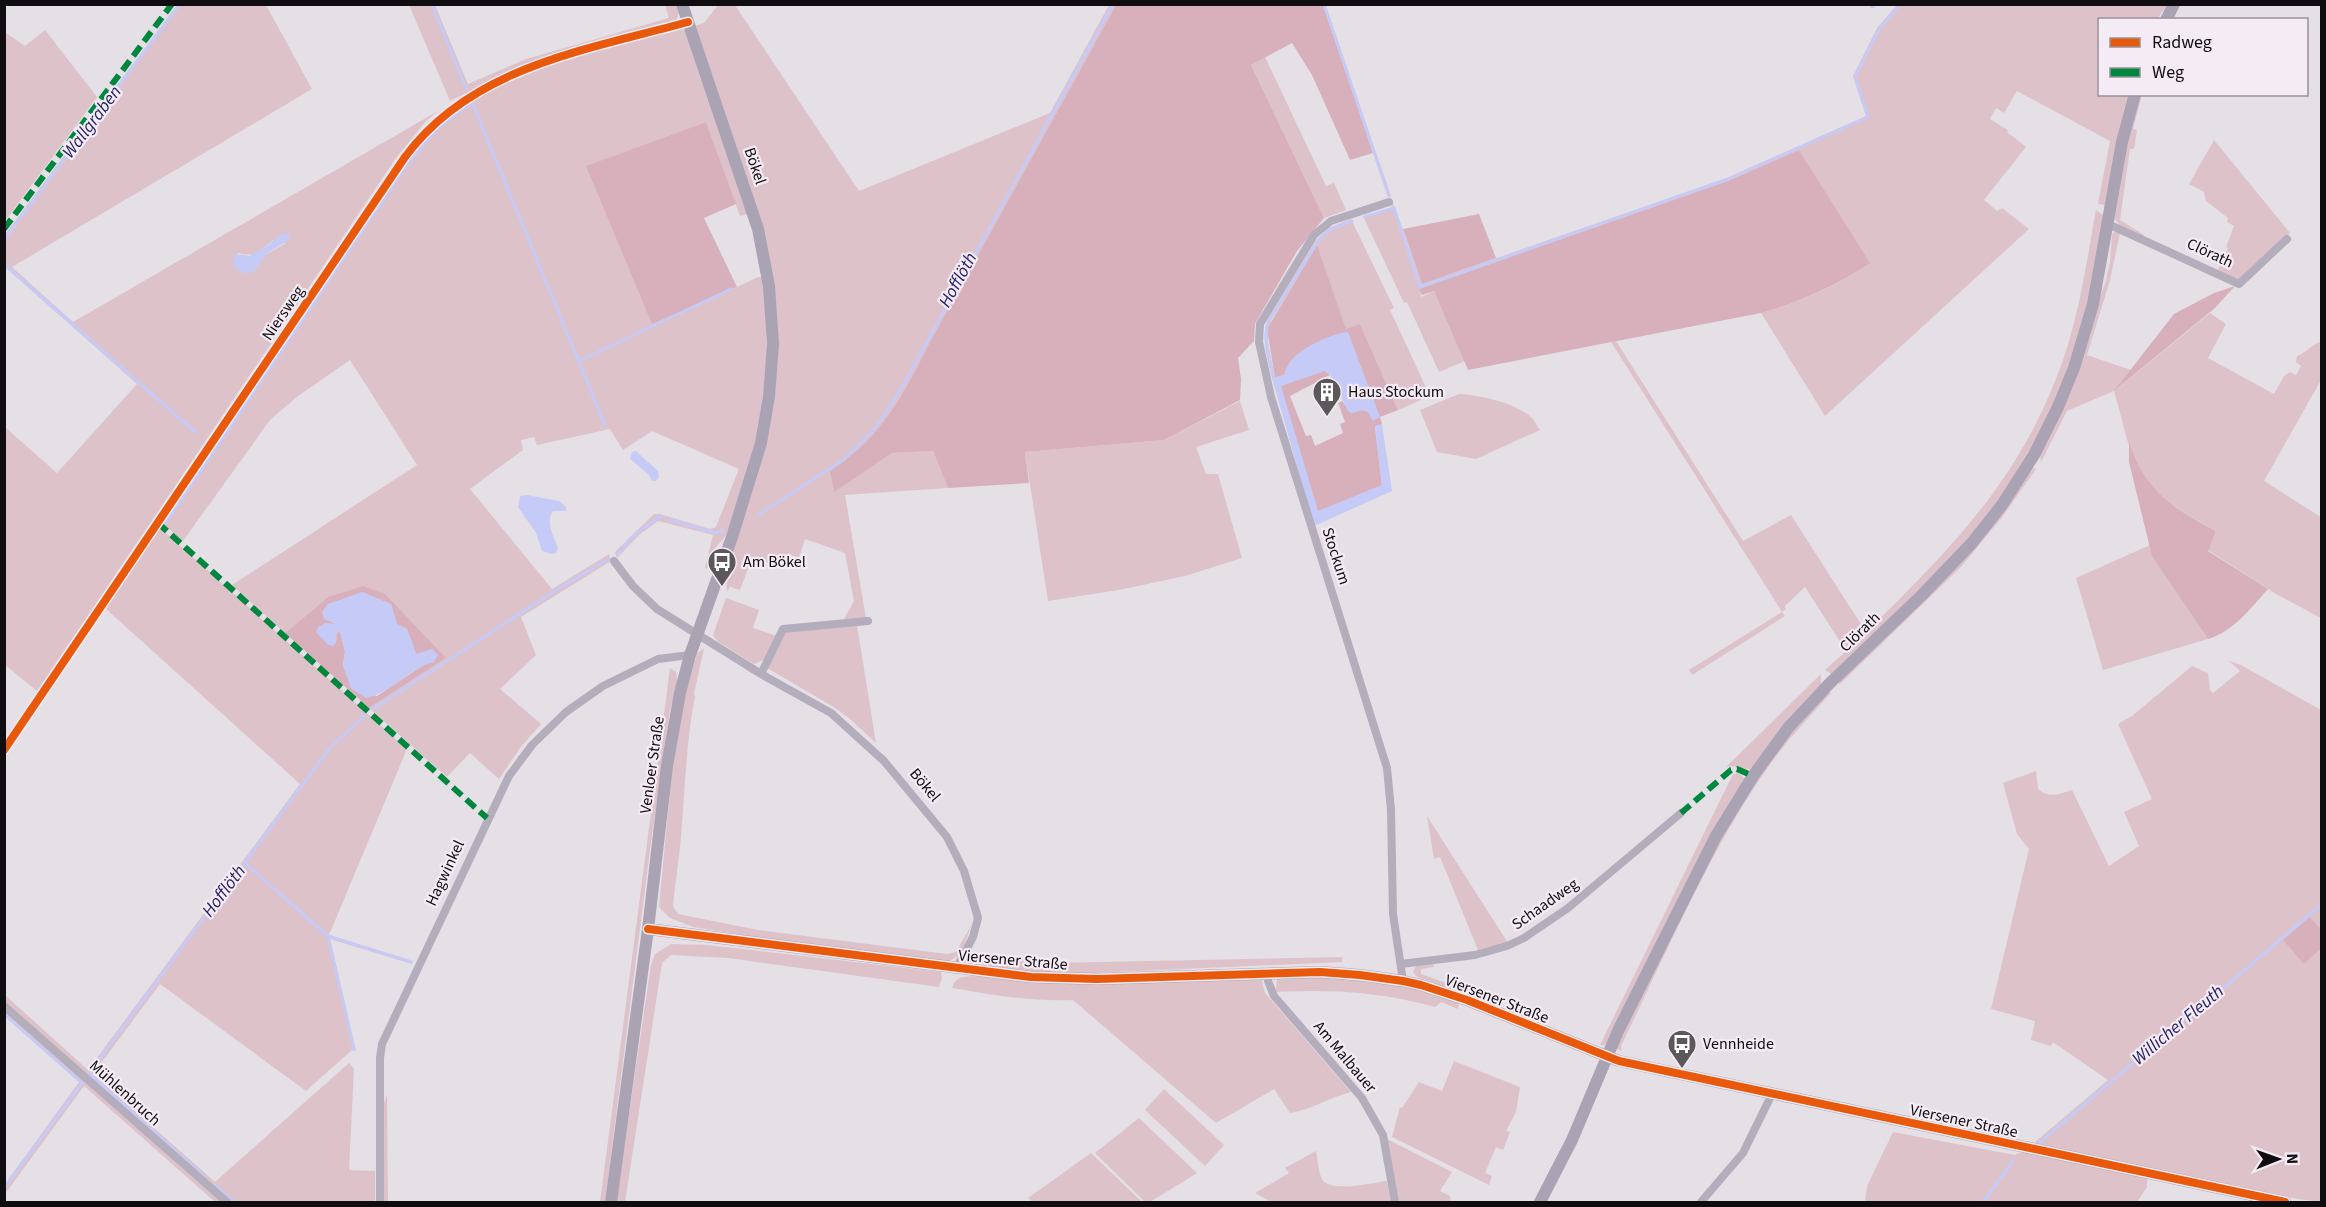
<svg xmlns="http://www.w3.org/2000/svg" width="2326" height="1207" font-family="'Source Sans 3',sans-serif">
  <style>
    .green { fill: #ddc2ca; fill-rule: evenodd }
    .forest { fill: #d7b0bc; fill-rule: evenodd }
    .water { fill: #c6caf6 }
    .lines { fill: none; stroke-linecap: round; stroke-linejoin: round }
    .stream { stroke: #c6caf6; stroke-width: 3 }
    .street { stroke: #b3adbc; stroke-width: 8 }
    .secondary { stroke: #a9a3b3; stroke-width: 12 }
    .quiet { stroke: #00873e; stroke-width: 6; stroke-dasharray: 12 6; stroke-linecap: butt }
    .cycleway-casing { stroke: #f4ebf5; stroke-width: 11 }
    .cycleway { stroke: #e8590c; stroke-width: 8 }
    .labels { text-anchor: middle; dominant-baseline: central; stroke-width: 4.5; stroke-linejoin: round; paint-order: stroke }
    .street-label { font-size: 16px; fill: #100d10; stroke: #f4ebf5 }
    .poi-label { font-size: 16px; fill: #100d10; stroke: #f4ebf5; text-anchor: start }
    .water-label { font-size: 18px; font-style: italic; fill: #252265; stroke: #f4ebf5 }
  </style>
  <rect width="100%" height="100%" fill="#e5e0e6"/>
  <path class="green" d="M177,5H266L312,89L12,267L73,322L438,111L426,121L396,158L37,691L5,665V427L57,473L137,384L5,267L4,236ZM273,240L286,243L265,255L233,257L239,253C253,258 262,250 273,240Z
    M409,5H435L468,84L526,59L669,18L665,5H676C679,14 680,18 671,24L502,76L450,101Z
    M718,5H735L859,191L1050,113L1109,5H1116L930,342C903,395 882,437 830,471L834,491L892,453L933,451L948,488L845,495L866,618L843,621L854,601L845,553L805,539L799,558L788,554L783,568L752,558L740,590L730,587L727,592L726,567L768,433L776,303L695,26L704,23Z
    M1323,5H1325L1391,196L1388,197Z
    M1897,5H2167L2157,19L2100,20V94L2131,95L2106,205L2098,204L2110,141L2017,91L2004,113L1996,108L1990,119L2008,130L2007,132L2026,147L1984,200L1997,211L2002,208L2029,229L1825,416L1761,313C1800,302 1836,287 1869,263L1799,150L1728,181L1420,289L1421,297L1434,291L1465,361L1439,372L1407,302L1404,303L1363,216L1391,208L1393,203L1422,284L1727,178L1866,116L1853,76L1877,28Z
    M681,28L686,32L747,214L740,216L706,122L587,166L733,289L758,277H764L767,351L763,394L755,446L727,534L713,551L707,569L705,568L713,535L658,521L639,535L617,558L615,552L654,514H660L710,529L716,527L739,469L652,431L623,450L610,429L537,445L534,437L521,440L523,450L470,489L552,589L606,556L609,554L611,561L521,617L536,655L500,689L541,724L520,748L499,779L470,753L447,777L369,708L446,658L328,597L285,633L232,585L417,465L350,360L298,396L270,420L183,541L162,523L404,163L434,128L473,97L539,66Z
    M45,30L97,97L5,221V32L25,46Z
    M1265,57L1326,186L1334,183L1346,210L1324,218L1251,65Z
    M2140,95H2142L2133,129L2137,130L2134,149H2130L2120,220L2144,235L2142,237L2120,225L2114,219L2123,160Z
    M2214,140L2290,233L2240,281L2218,270L2228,248L2226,247L2234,226L2227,222L2228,218L2206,201L2204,192L2189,184Z
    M2096,210L2104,216C2099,245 2096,276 2089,305C2071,372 2043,439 2004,495C1956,563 1890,618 1831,674L1825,670L1846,651L1805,587L1785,606L1786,609L1782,612L1785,616L1692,675L1689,670L1782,612L1611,342L1616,341L1743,541L1791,515L1866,632C1954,546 2023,476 2064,357C2080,310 2087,259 2096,210Z
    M1351,219L1394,308L1390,310L1430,396L1398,410L1360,324L1346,330L1317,246L1271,321L1267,339L1275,378H1272C1268,359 1260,338 1268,319L1316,240L1329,228Z
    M2115,232L2120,233L2110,280L2087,355L2131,370L2117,389L2210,313L2226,324L2208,358L2274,394L2284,376L2290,372L2296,375L2301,366L2296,362L2297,356C2306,353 2310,346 2319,342L2321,344V380L2264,481L2321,517V618L2276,594L2208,550L2216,531C2185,514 2152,496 2136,463C2126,443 2121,413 2114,391L2067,411L2041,462L2040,454L2106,281L2110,262L2112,234Z
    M1459,394C1480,395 1517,403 1532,418C1535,421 1537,426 1540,430L1476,459L1437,452L1420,410Z
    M1240,401L1249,430L1196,447L1206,474H1218L1242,558L1185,576L1119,590L1048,601L1025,452L1164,440Z
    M2034,468L2036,469L2003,516L1961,567L1839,685L1840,681Z
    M159,527L407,749L329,935L413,961L412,964L330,939L356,1051L352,1050L306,1091L160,984L93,1074L215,1182L349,1063L354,1069L349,1170L375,1171V1202H230L5,1002V995L88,1070L300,784L105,608Z
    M2150,545L2153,556L2208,639L2103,670L2076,578Z
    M726,598L759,610L753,628L777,636L766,659L754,664L717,641L713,635Z
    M857,625L876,743L849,718L832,706L767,668L785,631Z
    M704,648L694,694L695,696C686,743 685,790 681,837C679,860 675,883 673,906L678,914L758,930L947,954L956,952L972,924L960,955L946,963L835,950L693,927L670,918L659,907L672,770L685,695L697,654Z
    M2229,661L2241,665L2321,710V929L2310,917L2304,964L2321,949V1202L2270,1195L2043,1147L2035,1142L2108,1080L2053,1042L2051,1046L2031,1040L2035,1021L1991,1009L2029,849L2017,834L2003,783L2036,771L2038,789C2050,799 2059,794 2072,790L2109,866L2139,846L2124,812L2152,799L2118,724L2132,716L2192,666L2208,673L2210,690L2213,693L2240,671Z
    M670,668L676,672L678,682L670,710L650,850L605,1202H600Z
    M1821,674V687L1752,769C1743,771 1736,764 1726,767Z
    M1826,692L1831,693C1810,716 1789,738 1771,763C1709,850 1668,950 1621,1046L1622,1051L1616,1049L1618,1041C1659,959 1696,874 1744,797C1768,759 1797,726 1826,692Z
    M1738,773L1744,778V781L1608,1041L1605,1045H1600L1733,774Z
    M1427,816L1508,943L1478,950L1440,857L1434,859Z
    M671,944L707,945L941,972L942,978L939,987L728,958L671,955L662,963L625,1202H616L651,965L655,954Z
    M971,956L1050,963L1342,957V962L1093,973H1040L976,967Z
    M1433,963L1434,967L1421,969V974L1494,1000V1004L1417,977L1413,972L1416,966Z
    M973,976L1043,983L1261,977L1265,993L1351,1092C1328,1098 1313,1109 1290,1113L1274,1089L1216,1123L1073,1000C1032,1002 992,995 952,988C955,977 962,977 973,976Z
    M1277,977H1333L1408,987L1459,1003L1458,1009L1441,1002L1435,1007C1382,992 1330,989 1276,992Z
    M4,1009L222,1202H215L84,1086L5,1194V1184L79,1082L5,1016Z
    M1454,1061L1520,1087L1516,1112L1506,1131L1510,1132L1503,1150L1496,1147L1485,1173L1492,1176L1489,1185L1392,1137L1400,1107L1402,1108L1419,1082L1442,1091Z
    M1164,1089L1224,1145L1205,1166L1145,1110Z
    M387,1094L388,1202H384V1104Z
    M1139,1118L1197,1173L1150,1202H1145L1095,1153Z
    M1893,1132L2015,1155L2022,1152L2147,1178V1187L2137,1202H1865L1867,1186Z
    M1387,1139L1452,1172L1440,1191L1450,1196L1451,1202H1399Z
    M1316,1151C1318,1159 1318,1171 1322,1179C1329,1193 1373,1183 1387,1181L1391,1202H1271L1255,1193L1289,1173L1285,1168Z
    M1091,1153L1142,1202H1033L1028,1198Z"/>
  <path class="forest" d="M1116,5H1323L1373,153L1350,160L1312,75L1292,43L1251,65L1324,218L1297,251L1260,315L1255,324L1254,341L1238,358L1241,379L1240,400L1164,440L1025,452L1029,483L948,488L933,451L892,453L834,492L830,471C882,437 903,395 930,342Z
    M706,122L736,204L704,218L737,287L652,324L586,166Z
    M1799,150L1870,263C1836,286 1800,302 1761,313L1468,370L1434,291L1422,295L1419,289L1728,181Z
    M1479,214L1496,258L1422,284L1403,229Z
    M1317,245L1346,329L1360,324L1398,410L1380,417L1382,424L1375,427L1382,485L1318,512L1280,386L1320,371H1325L1330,375L1290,396L1306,436L1311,435L1315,446L1343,433L1340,424L1345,422L1338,403L1342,401L1351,413L1362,410L1368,411L1347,332L1284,375L1275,378L1267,329Z
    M2235,286L2215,308L2114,391L2174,314L2214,293Z
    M1331 368a8 8 0 1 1 16 0a8 8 0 1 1-16 0Z
    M2129,442C2144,490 2174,509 2216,531L2208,551L2268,589C2251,608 2233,632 2208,639L2152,556L2129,462Z
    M363,586L385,594L446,658L369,708L285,633L328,597ZM362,592L391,604L397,624L407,629L416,654L434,662L425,664L377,696L351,687L343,665L345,652L340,631L337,633L336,643L337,624Z
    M2310,917L2321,929V949L2304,964L2283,940Z"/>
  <path class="water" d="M286,233L289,234V240L266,254L256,270L245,274L235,268L233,257L235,254L250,256C255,251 259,251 264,248C272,243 276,236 286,233Z
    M1348,332L1380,417L1373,421L1367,411L1362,410L1351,413L1348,411L1330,375L1325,371L1281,386L1318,511L1382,485L1375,426L1382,424L1392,491L1314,526L1272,378L1284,375C1285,371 1287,366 1290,362C1299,349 1332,333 1348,332Z
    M636,451L658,471L659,477L656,481H652L649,475L630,459L632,452Z
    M527,495L559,501L566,507V511H553C545,521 554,537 558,548L556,553L551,554L542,551L536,533L518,507L520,496Z
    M362,592L391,604L397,624L407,629L416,654L432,649L438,655L434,662C409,668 392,693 366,698L351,688L343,665L345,652L340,631L337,633L336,643L333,646L328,645L316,632L318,627L325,623L336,624L324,619L322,612L328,604Z"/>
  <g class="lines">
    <path class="stream" d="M432,4L466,89
      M1324,4L1389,196
      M1870,4L1872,7L1876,4
      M1364,217L1394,208L1420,287L1728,179L1868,117L1855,77L1879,29L1901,4
      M4,240L180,4
      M4,264L195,432
      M579,361L731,289
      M1273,376C1270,358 1262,338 1269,320L1318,241L1330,230L1352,221
      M758,515L843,460L877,426L901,389L1113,4
      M670,520L716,533L723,531
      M165,524L407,165L436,130L472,102L605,425
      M617,555L634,535L659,517L662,518
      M373,709L564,585L609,559
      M245,863L328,936L354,1049
      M328,936L411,962
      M4,1014L82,1083L4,1188
      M2037,1145L2147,1051L2163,1035L2199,1009L2322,904
      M205,1177L89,1073L329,749L365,715
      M214,1185L234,1202
      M1983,1202L2013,1161"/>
    <path class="street" d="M1389,202L1331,221L1314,235L1260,324L1259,342L1271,397L1387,768L1391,810L1393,914L1403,981
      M2108,224L2239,284L2287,239
      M614,561L633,586L657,609L761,674L831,713L884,761L947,837L964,871L978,918L973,937L956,969
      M761,674L783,629L868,621
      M4,750L405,157C471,67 586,50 688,22
      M1401,964L1475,955L1507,946L1524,938L1568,908L1681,813
      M1268,973V981L1274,996L1362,1098L1383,1135L1395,1202
      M4,1006L227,1202
      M380,1202V1058L382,1044L509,776L532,745L566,712L603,686L658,659L690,655
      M1701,1202L1743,1153L1772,1094"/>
    <path class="secondary" d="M2166,20L2174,4
      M648,929L1031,977L1097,979L1320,972L1360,975L1403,981L1421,985L1467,1000L1619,1061L2285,1202
      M611,1202L648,929L667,766L680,693L690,655L732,537L761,443L769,396L773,344L769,286L758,229L682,4
      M1540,1202L1572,1140L1618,1031L1716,836L1753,776L1788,728L1829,684L1922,595L1971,544L2002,505L2034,455L2058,407L2074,368L2093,304L2122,142L2135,94"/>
    <path class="quiet" d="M4,229L172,4
      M158,523L487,818
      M1681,813L1731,770L1737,769L1753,776"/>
    <g class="cycleway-casing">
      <path id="cycleway" d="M4,750L405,157C471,67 586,50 688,22
        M648,929L1031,977L1097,979L1320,972L1360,975L1403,981L1421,985L1467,1000L1619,1061L2285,1202"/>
    </g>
    <use href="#cycleway" class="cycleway"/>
  </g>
  <defs>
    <g id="building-pin" transform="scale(1.5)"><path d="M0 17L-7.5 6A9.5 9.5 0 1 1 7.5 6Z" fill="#5b575b" stroke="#f4ebf5"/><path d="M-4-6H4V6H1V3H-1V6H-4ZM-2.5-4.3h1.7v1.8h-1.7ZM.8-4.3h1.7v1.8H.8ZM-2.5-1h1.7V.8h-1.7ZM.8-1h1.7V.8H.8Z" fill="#fff"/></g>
    <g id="bus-pin" transform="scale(1.5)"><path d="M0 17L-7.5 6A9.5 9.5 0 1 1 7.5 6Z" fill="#5b575b" stroke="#f4ebf5"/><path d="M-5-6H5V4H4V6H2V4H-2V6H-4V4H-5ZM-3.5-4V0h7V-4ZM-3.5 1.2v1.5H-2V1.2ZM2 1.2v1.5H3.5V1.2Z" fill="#fff"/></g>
  </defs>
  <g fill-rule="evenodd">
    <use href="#building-pin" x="1327" y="392"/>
    <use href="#bus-pin" x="722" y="562"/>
    <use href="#bus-pin" x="1682" y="1044"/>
  </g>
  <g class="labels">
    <g class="street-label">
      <text transform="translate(755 166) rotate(71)">Bökel</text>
      <text transform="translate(2210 253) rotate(25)">Clörath</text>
      <text transform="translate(283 313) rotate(-56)">Niersweg</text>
      <text transform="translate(1336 556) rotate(72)">Stockum</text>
      <text transform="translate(1860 632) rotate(-44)">Clörath</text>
      <text transform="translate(652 765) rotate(-82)">Venloer Straße</text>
      <text transform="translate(925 785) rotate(50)">Bökel</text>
      <text transform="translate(445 873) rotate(-65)">Hagwinkel</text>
      <text transform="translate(1545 904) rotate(-35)">Schaadweg</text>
      <text transform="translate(1013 960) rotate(5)">Viersener Straße</text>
      <text transform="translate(1497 999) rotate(21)">Viersener Straße</text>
      <text transform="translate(1345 1057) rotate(50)">Am Malbauer</text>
      <text transform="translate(125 1093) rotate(42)">Mühlenbruch</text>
      <text transform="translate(1964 1121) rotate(12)">Viersener Straße</text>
    </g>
    <g class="poi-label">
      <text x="1348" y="392">Haus Stockum</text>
      <text x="743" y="562">Am Bökel</text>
      <text x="1703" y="1044">Vennheide</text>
    </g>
    <g class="water-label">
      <text transform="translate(92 122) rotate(-53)">Wallgraben</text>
      <text transform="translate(958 280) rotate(-61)">Hofflöth</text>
      <text transform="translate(224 891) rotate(-53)">Hofflöth</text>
      <text transform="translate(2178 1025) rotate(-40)">Willicher Fleuth</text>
    </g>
  </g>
  <rect width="2326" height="1207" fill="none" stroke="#100d10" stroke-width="12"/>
  <rect x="2098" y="18" width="210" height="78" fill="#f4ebf5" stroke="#999299" stroke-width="1.5"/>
  <rect x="2110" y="38" width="30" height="9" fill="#e8590c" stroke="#999299" stroke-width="1.5"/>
  <text x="2152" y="48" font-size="18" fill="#100d10">Radweg</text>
  <rect x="2110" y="68" width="30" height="9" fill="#00873e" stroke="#999299" stroke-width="1.5"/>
  <text x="2152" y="78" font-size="18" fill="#100d10">Weg</text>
  <g transform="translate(2278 1159) rotate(89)" stroke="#f4ebf5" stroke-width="4.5" paint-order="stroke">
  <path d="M0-4.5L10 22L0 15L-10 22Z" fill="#100d10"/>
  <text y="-9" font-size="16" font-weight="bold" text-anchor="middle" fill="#100d10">N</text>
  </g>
</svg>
